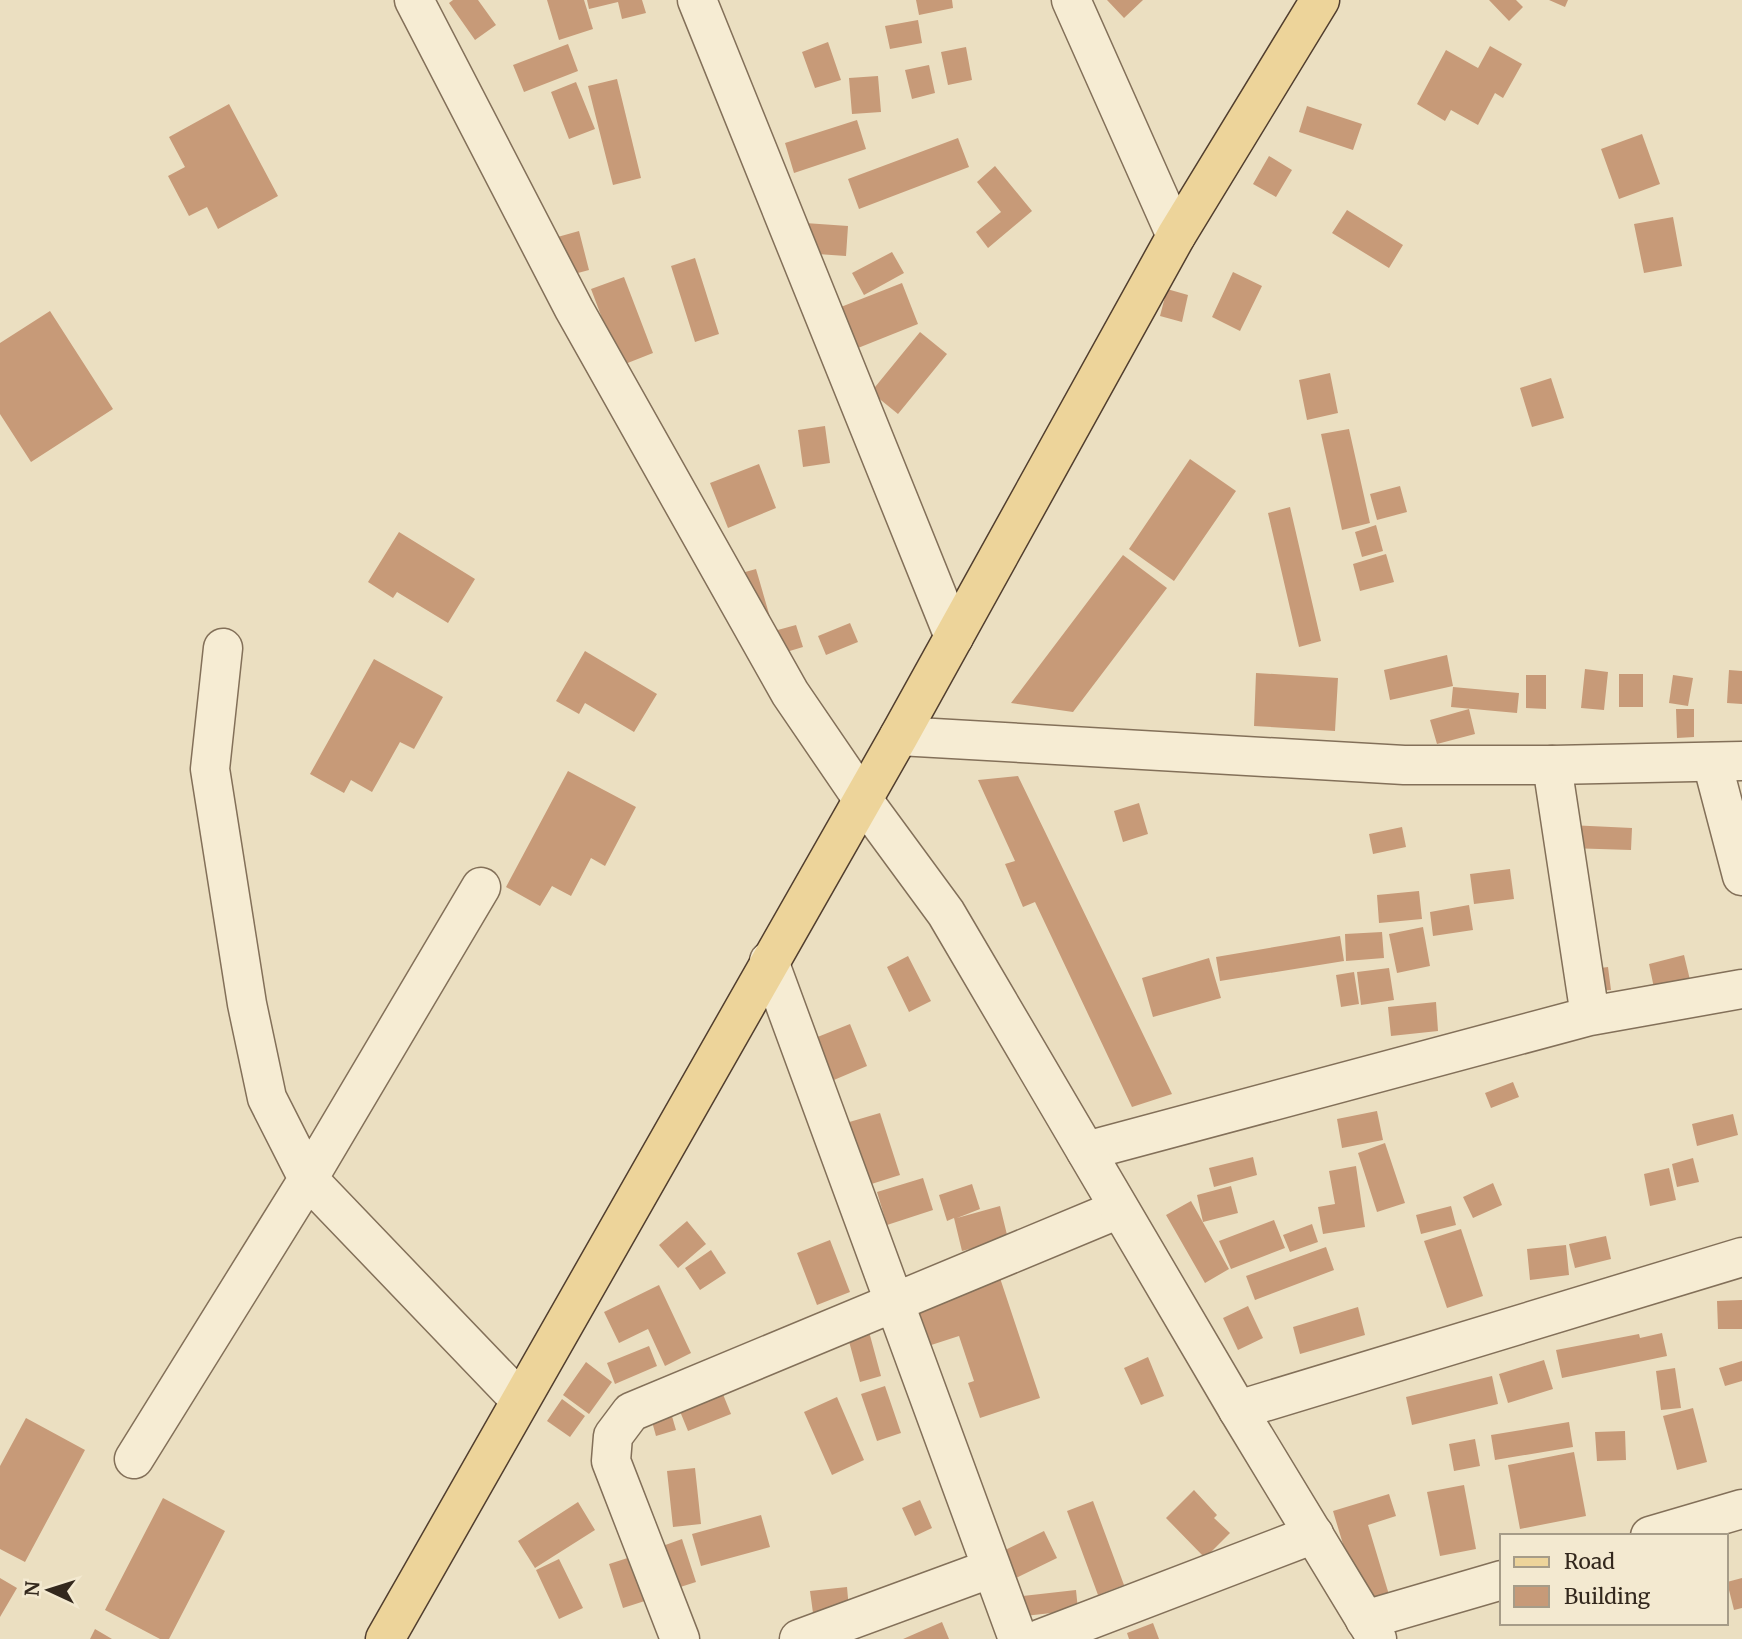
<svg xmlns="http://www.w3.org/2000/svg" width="1742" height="1639" font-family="Merriweather,serif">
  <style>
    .building { fill: #c79a78 }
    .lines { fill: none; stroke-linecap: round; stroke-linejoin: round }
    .minor-casing { stroke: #837059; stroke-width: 41 }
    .tertiary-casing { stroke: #837059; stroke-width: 41 }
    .primary-casing { stroke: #513e2e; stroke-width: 41 }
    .minor { stroke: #f6ecd3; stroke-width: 38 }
    .tertiary { stroke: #f6ecd3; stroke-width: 38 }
    .primary { stroke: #edd49a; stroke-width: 38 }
  </style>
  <rect width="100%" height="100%" fill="#ebdfc1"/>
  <path class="building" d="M453,0H478L496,25L475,40L449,3Z
    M547,0H584L593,29L559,40Z
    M587,0H642L646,13L622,19L618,2L589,9Z
    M916,0H952L953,8L919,15Z
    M1107,0H1143L1124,18Z
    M1489,0H1516L1523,7L1509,21Z
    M1549,0H1568L1565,7Z
    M918,20L922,43L890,49L885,26Z
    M828,42L841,80L815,88L802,52Z
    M568,44L578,71L524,92L513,65Z
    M1490,46L1522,64L1503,98L1495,93L1478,125L1451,110L1445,121L1417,104L1446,50L1478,68Z
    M966,47L972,80L948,85L941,52Z
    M929,65L935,93L912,99L905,70Z
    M878,76L881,112L852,114L849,78Z
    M617,79L641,178L613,185L588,86Z
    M576,82L595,129L569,139L551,92Z
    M229,104L278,196L218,229L207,207L189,216L168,176L185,167L169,137Z
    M1307,106L1362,124L1353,150L1299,132Z
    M857,120L866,149L794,173L785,143Z
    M1642,134L1660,184L1619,199L1601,149Z
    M958,138L969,167L859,209L848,179Z
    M1269,156L1292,170L1276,197L1253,184Z
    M995,166L1032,211L988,248L976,232L1001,212L977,182Z
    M1347,210L1403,245L1389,268L1332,233Z
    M1673,217L1682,266L1644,273L1634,224Z
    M805,223L848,226L846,256L803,253Z
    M579,231L589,270L563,277L554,238Z
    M892,252L904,273L864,295L852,273Z
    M695,258L719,334L695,342L671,266Z
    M1233,272L1262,286L1240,331L1212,317Z
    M624,277L653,353L620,366L591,289Z
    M902,283L918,324L858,348L823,314Z
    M1167,289L1188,295L1182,322L1160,316Z
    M50,311L113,409L31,462L0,414V343Z
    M920,332L947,354L898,414L871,392Z
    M1330,373L1338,413L1307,420L1299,380Z
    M1551,378L1564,418L1532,427L1520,388Z
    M825,426L830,463L803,467L798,430Z
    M1349,429L1370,523L1342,530L1321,434Z
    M1190,459L1236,491L1174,581L1129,549Z
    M759,464L776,508L728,528L710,483Z
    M1400,486L1407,512L1377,520L1370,494Z
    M1290,507L1321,641L1299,647L1268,513Z
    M1376,525L1383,551L1362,557L1355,532Z
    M399,532L475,579L448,623L397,592L393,598L368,582Z
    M1386,554L1394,582L1360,591L1353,564Z
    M1123,555L1167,588L1073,712L1011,703Z
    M756,569L774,631L796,625L803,647L763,659L738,574Z
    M850,623L858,642L826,655L818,636Z
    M585,651L657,694L634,732L585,703L579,714L556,701Z
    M1447,655L1453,686L1390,700L1384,670Z
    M374,659L443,697L414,749L400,742L372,792L351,780L344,793L310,774Z
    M1585,669L1608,672L1604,710L1581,708Z
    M1729,670L1742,671V704L1727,703Z
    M1256,673L1338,678L1335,731L1254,726Z
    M1619,674H1643V707H1619Z
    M1526,675H1546V709L1526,708Z
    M1673,675L1693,678L1688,706L1669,703Z
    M1453,687L1519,693L1517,713L1451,707Z
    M1469,709L1475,734L1437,744L1430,720Z
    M1676,709H1694V737L1677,738Z
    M568,771L636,807L605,866L591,858L571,896L552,886L540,906L506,887Z
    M1018,776L1172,1094L1132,1107L1035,902L1023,907L1005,864L1015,861L978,780Z
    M1139,803L1148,834L1123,842L1114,811Z
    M1569,825L1632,828L1631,850L1568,848Z
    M1402,827L1406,847L1373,854L1369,834Z
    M1510,869L1514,899L1474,904L1470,874Z
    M1419,891L1422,919L1379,923L1377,895Z
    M1469,905L1473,930L1433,936L1430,912Z
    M1423,927L1430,966L1397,973L1389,934Z
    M1382,932L1384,958L1346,961L1345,934Z
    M1340,936L1344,961L1220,981L1216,957Z
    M1684,955L1690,980L1654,988L1649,964Z
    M908,956L931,1001L909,1012L887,967Z
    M1209,958L1221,998L1153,1017L1142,978Z
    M1608,967L1611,990L1588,992L1585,970Z
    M1389,968L1394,1000L1361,1005L1357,972Z
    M1354,972L1359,1004L1341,1007L1336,975Z
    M1436,1002L1438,1031L1391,1036L1388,1007Z
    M850,1024L867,1066L822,1085L805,1042Z
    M1513,1082L1519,1097L1491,1108L1485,1093Z
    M1377,1111L1383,1140L1342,1148L1337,1119Z
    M880,1113L900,1175L865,1186L846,1123Z
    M1733,1114L1738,1135L1697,1146L1692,1124Z
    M1385,1143L1405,1203L1377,1212L1358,1153Z
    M1253,1157L1257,1175L1214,1187L1209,1168Z
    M1693,1158L1699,1182L1677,1187L1672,1164Z
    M1356,1166L1365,1227L1323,1234L1318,1207L1335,1204L1329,1171Z
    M1669,1168L1676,1200L1650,1206L1644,1174Z
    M923,1178L933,1210L887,1225L877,1192Z
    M1493,1183L1502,1205L1473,1218L1463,1197Z
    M972,1184L980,1209L957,1218L1000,1206L1008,1239L962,1251L954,1218L947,1221L939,1195Z
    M1231,1186L1238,1213L1203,1222L1197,1195Z
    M1191,1201L1229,1269L1205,1283L1166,1215Z
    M1451,1206L1456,1225L1421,1234L1416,1215Z
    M1274,1220L1285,1248L1231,1269L1219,1241Z
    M687,1221L706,1244L678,1268L659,1245Z
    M1312,1224L1318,1242L1290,1252L1283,1235Z
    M1461,1229L1483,1296L1447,1308L1424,1241Z
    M1606,1236L1611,1259L1575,1268L1569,1244Z
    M830,1240L850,1292L817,1305L797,1253Z
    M1566,1245L1569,1275L1530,1280L1527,1249Z
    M1326,1247L1334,1270L1255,1300L1246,1276Z
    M711,1250L726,1273L700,1290L685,1268Z
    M1000,1278L1040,1398L980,1418L968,1383L974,1381L959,1336L925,1347L912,1308Z
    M659,1285L691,1353L665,1366L648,1329L619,1343L604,1312Z
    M1742,1300V1329H1718L1717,1301Z
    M1248,1306L1263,1338L1238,1350L1223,1318Z
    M1358,1307L1365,1335L1300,1354L1293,1327Z
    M868,1328L881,1376L860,1382L847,1334Z
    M1662,1333L1667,1356L1562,1378L1556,1350L1639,1334L1640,1338Z
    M649,1346L657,1366L615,1384L607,1363Z
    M1148,1357L1164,1396L1141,1405L1124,1368Z
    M1544,1360L1553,1389L1508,1403L1499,1374Z
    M1742,1361V1381L1725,1386L1719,1368Z
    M586,1362L612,1382L589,1414L563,1395Z
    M1675,1368L1681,1408L1661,1410L1656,1371Z
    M1492,1376L1498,1404L1412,1425L1406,1397Z
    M885,1386L901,1433L877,1441L861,1394Z
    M720,1387L731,1414L688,1431L677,1404Z
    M837,1397L864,1460L832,1475L804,1412Z
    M562,1399L585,1416L570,1437L547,1421Z
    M669,1406L676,1430L656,1436L649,1411Z
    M1693,1408L1707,1462L1677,1470L1663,1416Z
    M26,1418L85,1450L25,1562L0,1549V1466Z
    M1569,1422L1573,1447L1495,1460L1491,1435Z
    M1625,1431L1626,1460L1597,1461L1595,1432Z
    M1475,1439L1480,1466L1454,1471L1449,1444Z
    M1574,1452L1586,1516L1520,1529L1508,1465Z
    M695,1468L701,1524L673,1527L667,1471Z
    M1464,1485L1476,1549L1440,1556L1427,1492Z
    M1194,1490L1217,1515L1214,1518L1230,1533L1205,1558L1166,1518Z
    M1389,1494L1396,1516L1368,1525L1396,1618L1368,1627L1333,1511Z
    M163,1498L225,1531L169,1639H160L105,1610Z
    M920,1500L932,1528L915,1536L902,1508Z
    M1093,1501L1124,1585L1098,1595L1067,1511Z
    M578,1502L595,1530L535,1568L518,1541Z
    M761,1515L770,1547L701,1566L692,1534Z
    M1044,1531L1057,1558L1014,1579L1001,1552Z
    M682,1539L696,1582L671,1590L657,1548Z
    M640,1554L654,1598L623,1608L609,1564Z
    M559,1559L583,1608L559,1619L536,1570Z
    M0,1578L17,1588L0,1617Z
    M1742,1578V1608L1734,1610L1727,1582Z
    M847,1587L849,1609L813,1613L810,1591Z
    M1076,1590L1078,1610L1016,1617L1014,1597Z
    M942,1622L949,1639H903Z
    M1153,1623L1159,1639H1129L1127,1633Z
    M95,1629L112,1639H90Z"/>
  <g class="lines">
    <g class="minor-casing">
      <path id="minor" d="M697,0L954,637
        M1071,0L1176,236
        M223,648L210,769L247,1004L267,1098L308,1179L520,1400
        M1712,762L1742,876
        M1552,765L1590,1016
        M769,961L1018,1639
        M1086,1151L1590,1016L1742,989
        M1238,1410L1742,1257
        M134,1459L308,1179L481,887
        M1650,1536L1742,1509
        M1365,1620L1502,1580
        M680,1639L611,1461L613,1436L631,1412L1119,1209
        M799,1639L992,1568
        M1040,1639L1314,1534"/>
    </g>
    <g class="tertiary-casing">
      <path id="tertiary" d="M414,0L574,309L790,693L863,800L946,913L1238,1410L1377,1639
        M899,736L1404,765H1552L1742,761"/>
    </g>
    <g class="primary-casing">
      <path id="primary" d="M385,1639L899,736L1176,236L1320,0"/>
    </g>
    <use href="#minor" class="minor"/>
    <use href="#tertiary" class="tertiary"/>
    <use href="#primary" class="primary"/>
  </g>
  <rect x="1500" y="1534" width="228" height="91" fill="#f3e9d0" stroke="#a69c88" stroke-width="2"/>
  <rect x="1514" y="1557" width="35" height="10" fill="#edd49a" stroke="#a69c88" stroke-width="2"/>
  <text x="1564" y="1569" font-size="21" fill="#33281d">Road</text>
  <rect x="1514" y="1586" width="35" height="21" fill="#c79a78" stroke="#a69c88" stroke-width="2"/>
  <text x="1564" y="1604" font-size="21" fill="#33281d">Building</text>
  <g transform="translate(49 1590) rotate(274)" stroke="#f3e9d0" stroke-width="5" paint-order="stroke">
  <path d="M0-5L12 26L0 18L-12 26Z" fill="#33281d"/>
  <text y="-10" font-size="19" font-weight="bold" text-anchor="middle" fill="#33281d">N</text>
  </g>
</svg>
